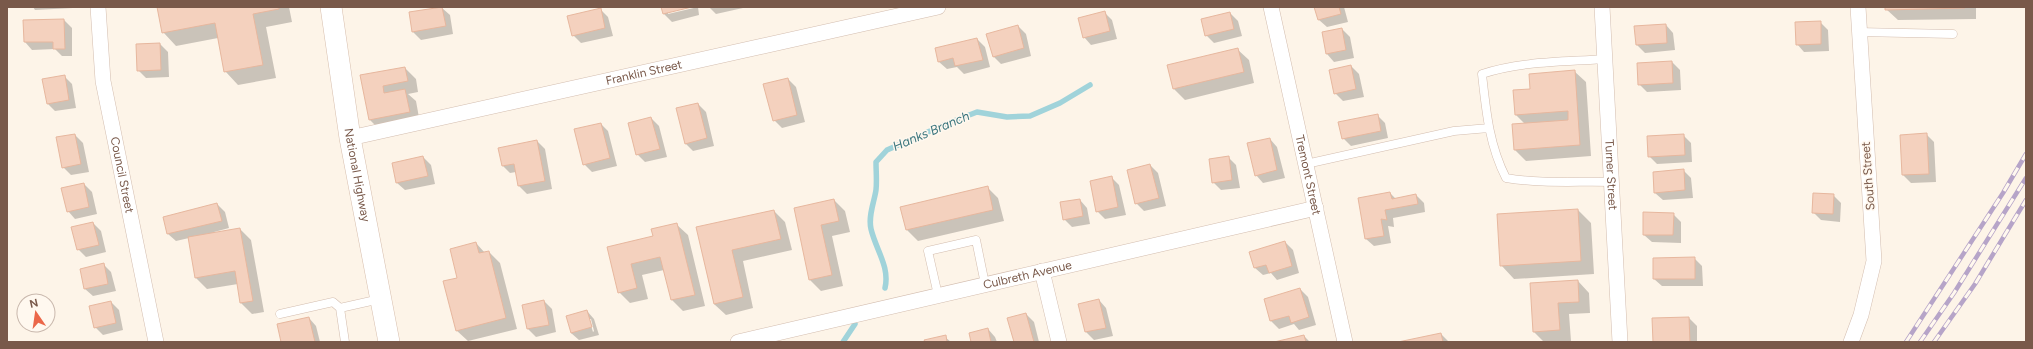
<svg xmlns="http://www.w3.org/2000/svg" width="2033" height="349" font-family="Figtree,sans-serif">
  <style>
    .shadow { fill: #0003; fill-rule: evenodd }
    .lines { fill: none; stroke-linecap: round; stroke-linejoin: round }
    .stream { stroke: #a0d3da; stroke-width: 5.5 }
    .building { fill: #f4d1be; stroke: #e7b79e }
    .lane-casing { stroke: #d3bdaf; stroke-width: 9 }
    .street-casing { stroke: #d3bdaf; stroke-width: 16 }
    .secondary-casing { stroke: #d6bdac; stroke-width: 22 }
    .lane { stroke: #fff; stroke-width: 8 }
    .street { stroke: #fff; stroke-width: 15 }
    .secondary { stroke: #fff; stroke-width: 21 }
    .rail-casing { stroke: #b6a4c8; stroke-width: 4.5 }
    .rail { stroke: #fff8ef; stroke-width: 3; stroke-dasharray: 9; stroke-linecap: butt }
    .labels { text-anchor: middle; dominant-baseline: central; stroke-width: 3; stroke-linejoin: round; paint-order: stroke }
    .street-label { font-size: 12px; fill: #79594a; stroke: #fff8ef }
    .water-label { font-size: 13px; font-style: italic; fill: #3c767e; stroke: #fff8ef }
  </style>
  <rect width="100%" height="100%" fill="#fdf4e8"/>
  <path class="shadow" d="M33,7H73V8L35,10Z
    M158,7H289L292,22L266,27L276,78L238,85L225,71L218,38L176,46L163,32Z
    M662,7H688L668,12V14L698,7L699,15L672,22L664,14Z
    M709,7H743V8L716,14Z
    M1316,7H1344L1348,22L1327,27L1319,20Z
    M1886,7H1976V19L1898,20L1886,9Z
    M442,8L450,15L453,34L421,40L413,32Z
    M600,9L608,17L613,36L581,43L573,35Z
    M1104,12L1112,20L1117,39L1091,45L1084,37Z
    M1230,13L1238,21L1242,36L1214,43L1206,35Z
    M64,20L72,28V56H62L55,49L32,50L25,42L24,21Z
    M1820,22L1828,30L1829,51L1804,52L1797,44Z
    M1666,25L1673,33L1675,50L1645,53L1637,45Z
    M1018,26L1026,34L1031,56L1001,64L993,56Z
    M1342,29L1350,37L1354,58L1334,62L1327,54Z
    M977,39L985,47L990,67L964,74L957,67L947,69L939,62Z
    M160,44L168,52L169,77L146,78L138,70Z
    M1237,49L1249,60L1254,83L1185,100L1174,89Z
    M1672,62L1680,70L1681,90L1647,92L1639,84Z
    M1351,66L1359,74L1364,97L1343,101L1335,93Z
    M405,68L416,79L418,92L408,94L416,101L420,123L381,131L370,120L361,76Z
    M1574,71L1586,82L1591,156L1526,161L1515,150L1525,124L1516,115L1531,90Z
    M64,76L72,84L76,108L55,111L48,104Z
    M788,79L796,87L805,122L782,128L774,120Z
    M698,104L706,112L714,146L693,151L685,143Z
    M1377,115L1385,123L1388,138L1351,146L1343,138Z
    M651,118L659,126L667,157L645,162L637,154Z
    M601,124L608,131L617,166L592,172L584,164Z
    M1926,134L1934,142L1936,182L1911,183L1903,175Z
    M75,135L83,143L89,172L71,175L63,167Z
    M1683,135L1691,143L1692,162L1657,164L1649,156Z
    M1270,139L1277,147L1285,178L1263,183L1256,175Z
    M537,141L545,149L552,189L527,194L519,186L516,172L510,173L503,166Z
    M423,157L431,165L435,184L405,190L397,183Z
    M1228,157L1236,165L1240,188L1221,190L1213,182Z
    M1150,165L1158,173L1166,206L1144,211L1136,203Z
    M1683,170L1691,178L1693,198L1663,200L1655,193Z
    M1111,177L1119,185L1126,215L1105,219L1097,211Z
    M84,184L92,192L97,214L75,219L68,211Z
    M987,187L998,198L1004,221L918,241L907,230Z
    M1390,193L1396,199L1416,195L1424,203L1425,212L1393,218L1394,227L1388,226L1391,243L1374,246L1366,239Z
    M1833,195L1841,203L1840,222L1821,220L1813,212Z
    M834,200L845,211L850,232L832,236L843,286L821,291L810,280L795,209Z
    M1080,200L1087,208L1090,224L1072,227L1064,219Z
    M217,204L225,212L229,228L214,232L215,234L240,229L251,240L264,312L252,314L241,303L238,284L207,289L196,278L189,238L176,241L168,234Z
    M1578,210L1591,223L1594,274L1514,279L1501,265Z
    M774,211L785,222L792,250L743,261L753,308L726,315L714,304L697,228Z
    M1673,214L1681,222V243L1652,242L1644,235Z
    M93,223L101,231L106,252L86,257L78,249Z
    M676,224L688,235L705,306L683,311L672,300L664,270L642,275L648,299L630,303L619,292L608,248L654,237Z
    M1285,242L1293,250L1299,273L1277,280L1271,273L1263,275L1255,268Z
    M476,243L485,253L489,252L500,263L517,329L468,341L456,330L458,279Z
    M1694,258L1702,266L1703,286H1662L1654,279Z
    M103,264L111,272L116,291L93,296L85,289Z
    M1578,281L1589,293L1590,313L1569,314L1571,341L1544,342L1534,332L1531,284Z
    M1300,289L1308,297L1316,325L1299,330L1294,324L1279,329L1271,321L1265,299Z
    M1099,300L1106,308L1113,336L1094,340L1086,332Z
    M544,301L552,309L556,332L536,337L528,329L523,306Z
    M111,302L119,310L123,330L103,335L95,327Z
    M587,311L594,319L599,335L579,340L571,333ZM589,319H591L594,331L593,332Z
    M1026,314L1034,322L1039,342H1015Z
    M309,318L316,326L320,342H282Z
    M1689,318L1697,326V342H1654Z
    M988,329L995,337L997,342H972Z
    M1441,334L1449,342H1403Z
    M1304,336L1310,342H1278Z
    M945,337L951,342H926Z"/>
  <g class="lines">
    <path class="stream" d="M885,288C890,267 876,250 871,229C868,216 874,203 876,190C877,181 876,171 876,162L887,150L946,124L977,112L1007,117L1030,116L1060,103L1090,85
      M843,342L855,324"/>
  </g>
  <path class="building" d="M157,7H279V9L253,14L263,65L224,72L215,23L162,33Z
    M442,7L446,26L412,32L409,12Z
    M661,7H692L663,14Z
    M1314,7H1339L1341,14L1318,20Z
    M1885,7H1965V8L1885,10Z
    M601,8L605,28L572,36L567,16Z
    M1105,11L1110,31L1083,38L1078,18Z
    M1230,12L1234,29L1205,36L1201,19Z
    M64,19L65,49H53V42H24L23,20Z
    M1821,21V44L1796,45L1795,22Z
    M1666,24L1667,43L1636,45L1634,26Z
    M1018,25L1024,48L993,57L986,34Z
    M1342,28L1346,50L1326,54L1322,32Z
    M977,38L983,60L955,66L953,58L938,62L935,48Z
    M160,43L161,70L137,71L136,44Z
    M1238,48L1244,72L1173,89L1167,65Z
    M1672,61L1673,83L1638,85L1637,63Z
    M1351,65L1356,89L1334,94L1329,70Z
    M405,67L408,81L383,86L384,93L405,89L410,112L369,120L360,75Z
    M1575,70L1580,145L1514,150L1512,124L1568,120V111L1515,115L1513,90L1530,89L1529,74Z
    M65,75L69,100L47,104L42,79Z
    M788,78L797,115L773,121L763,84Z
    M698,103L707,138L685,144L676,108Z
    M1378,114L1381,131L1342,139L1338,122Z
    M651,117L660,149L636,155L628,123Z
    M601,123L610,158L583,165L574,129Z
    M1927,133L1929,174L1902,175L1900,135Z
    M75,134L81,164L62,168L56,137Z
    M1684,134L1685,155L1648,157L1647,136Z
    M1270,138L1277,170L1255,176L1247,143Z
    M537,140L545,181L518,186L514,164L502,166L498,148Z
    M423,156L428,176L396,183L392,163Z
    M1229,156L1232,180L1212,183L1209,159Z
    M1150,164L1159,198L1135,204L1127,170Z
    M1684,169L1685,190L1654,193L1653,172Z
    M1112,176L1118,207L1096,212L1090,181Z
    M84,183L89,207L67,212L61,188Z
    M988,186L993,210L906,230L900,207Z
    M1390,192L1392,199L1416,194L1418,204L1385,210L1387,220L1381,219L1384,236L1365,239L1358,198Z
    M1813,193L1834,194L1833,214L1812,213Z
    M834,199L839,221L821,225L832,275L809,280L794,208Z
    M1080,199L1083,216L1063,220L1060,202Z
    M217,203L222,221L167,234L163,217Z
    M1578,209L1581,261L1500,266L1497,214Z
    M774,210L781,239L732,250L743,297L714,304L696,227Z
    M1643,212L1674,213L1673,235H1643Z
    M93,222L99,245L77,250L71,227Z
    M677,223L695,295L671,300L660,257L631,264L637,288L618,293L607,247L653,236L651,229Z
    M240,228L253,301L240,303L235,271L195,278L188,237Z
    M1285,241L1292,266L1269,273L1266,265L1254,268L1249,252Z
    M476,242L479,253L489,251L506,318L456,331L443,281L457,278L450,249Z
    M1695,257V279H1653V258Z
    M104,263L108,284L84,289L80,269Z
    M1578,280L1579,302L1558,303L1560,330L1533,332L1530,283Z
    M1300,288L1309,317L1291,323L1289,316L1270,321L1264,299Z
    M1099,299L1106,328L1085,332L1078,304Z
    M544,300L549,325L527,329L522,305Z
    M111,301L116,323L94,328L89,306Z
    M587,310L592,327L571,333L566,316Z
    M1026,313L1034,342H1014L1007,318Z
    M309,317L315,342H281L277,324Z
    M1689,317L1690,342H1653L1652,318Z
    M988,328L991,342H971L969,333Z
    M1441,333L1443,342H1398Z
    M946,335L947,342H925L924,340Z
    M1304,335L1306,342H1274Z"/>
  <g class="lines">
    <g class="lane-casing">
      <path id="lane" d="M1858,32L1953,34
        M1605,59C1564,62 1522,61 1482,74C1486,110 1489,145 1506,178C1541,184 1577,181 1612,182
        M1306,164L1454,131L1489,128
        M938,295L928,251L976,240L985,284
        M340,308L345,342
        M280,314L333,302L340,308L380,299"/>
    </g>
    <g class="street-casing">
      <g id="street">
        <path id="s1" d="M98,7L103,81L156,342"/>
        <path id="s2" d="M1271,7L1345,342"/>
        <path id="s3" d="M1602,7L1620,342"/>
        <path id="s4" d="M350,138L938,7"/>
        <path d="M1042,271L1059,342"/>
        <path id="s5" d="M738,342L1316,208"/>
        <path d="M1851,342L1861,315L1874,261L1858,7"/>
      </g>
    </g>
    <g class="secondary-casing">
      <g id="secondary">
        <path id="s6" d="M331,7L350,138L389,342"/>
      </g>
    </g>
    <use href="#lane" class="lane"/>
    <use href="#street" class="street"/>
    <use href="#secondary" class="secondary"/>
    <g class="rail-casing">
      <path id="rail" d="M1906,342L2003,193L2026,154
        M1920,342L1954,293L2026,178
        M1934,342L1975,284L2026,200"/>
    </g>
    <use href="#rail" class="rail"/>
  </g>
  <g class="labels">
    <g class="street-label">
      <text stroke="none"><textPath href="#s4" startOffset="301">Franklin Street</textPath></text>
      <text stroke="none"><textPath href="#s2" startOffset="172">Tremont Street</textPath></text>
      <text stroke="none"><textPath href="#s3" startOffset="168">Turner Street</textPath></text>
      <text stroke="none"><textPath href="#s1" startOffset="170">Council Street</textPath></text>
      <text stroke="none"><textPath href="#s6" startOffset="170">National Highway</textPath></text>
      <text transform="translate(1868 176) rotate(-94)">South Street</text>
      <text stroke="none"><textPath href="#s5" startOffset="297">Culbreth Avenue</textPath></text>
    </g>
    <g class="water-label">
      <text transform="translate(931 131) rotate(-23)">Hanks Branch</text>
    </g>
  </g>
  <rect width="2033" height="349" fill="none" stroke="#79594a" stroke-width="16"/>
  <g transform="translate(36 313) rotate(347)"><circle r="19" fill="#fff8ef" stroke="#c9b8ad"/>
  <path d="M0-3L7 15L0 10L-7 15Z" fill="#eb6749"/>
  <text y="-6" font-size="11" font-weight="bold" text-anchor="middle" fill="#79594a">N</text>
  </g>
</svg>
